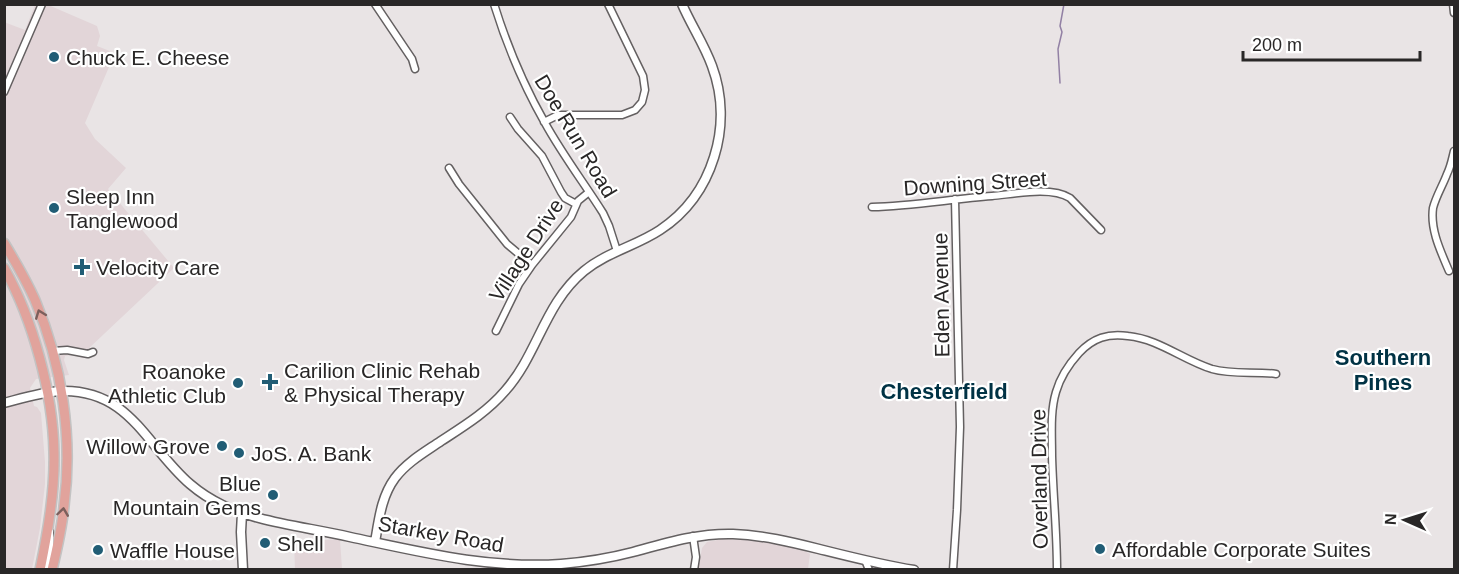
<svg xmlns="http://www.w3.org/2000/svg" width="1459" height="574" font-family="Arial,sans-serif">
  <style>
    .built { fill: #e2d5d8 }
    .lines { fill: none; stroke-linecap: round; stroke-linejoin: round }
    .stream { stroke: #9280a4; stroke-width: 1.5 }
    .street-casing { stroke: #646061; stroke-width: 9 }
    .secondary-casing { stroke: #646061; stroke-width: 11 }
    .primary-casing { stroke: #c3c3c3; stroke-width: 12 }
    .street { stroke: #fff; stroke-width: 6 }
    .secondary { stroke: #fff; stroke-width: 8 }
    .primary { stroke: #e1a39c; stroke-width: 9 }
    .oneway { stroke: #7c5f5c }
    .poi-dot { fill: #215d75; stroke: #fff; stroke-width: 2 }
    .labels { text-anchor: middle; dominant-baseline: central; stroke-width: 4.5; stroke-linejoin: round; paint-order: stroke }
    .poi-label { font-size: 21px; fill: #292727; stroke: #fff; text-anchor: start }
    .street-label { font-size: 21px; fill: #292727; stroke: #fff }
    .neighbourhood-label { font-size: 22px; font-weight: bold; fill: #003244; stroke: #fff }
  </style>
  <rect width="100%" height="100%" fill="#e9e4e5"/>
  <path class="built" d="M46,4L97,26L100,36L97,46L115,53L85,123L95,139L126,168L108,189L174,268L87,350L84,358L73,355L65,356L64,360L69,375L36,379L30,388L34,406L37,407L41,413L45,462V484L40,528L32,569H5L4,22L25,30L35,5Z
    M340,539L342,569H295L294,542Z
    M723,539L751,540L802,549L810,554L808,569L698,570L702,548L707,542Z"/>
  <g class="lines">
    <path class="stream" d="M1060,83L1058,49L1062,32L1060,26L1064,4"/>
    <g class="street-casing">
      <path id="street" d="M375,4L412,59L415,69
        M494,4C507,46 524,86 545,123C562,154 584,183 603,213L609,226L617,251
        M1453,4L1454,13
        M4,92L42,4
        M510,117L518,129L542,156L561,192L565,198L576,204
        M544,122L558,115H622L635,110L642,102L645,90L643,76L608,4
        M449,168L459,184L507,244L532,265
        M872,207C911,206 952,199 992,196C1014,194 1051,186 1070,198L1101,230
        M1449,271C1441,252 1430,230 1433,208C1436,196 1443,185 1447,174C1451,166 1452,159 1454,151
        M496,331L519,284L532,265L571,217L578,201L589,192
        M53,351L67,350L88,354L93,352
        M693,536L696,557L694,570
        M865,560L869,570
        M46,570L50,547V532
        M953,570L957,510L960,427L955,199
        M1057,570C1057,532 1053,494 1052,456C1052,435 1050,412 1056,392C1060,378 1069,364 1079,353C1093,338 1108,333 1128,336C1159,339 1183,360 1212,369C1233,375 1255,371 1276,374"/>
    </g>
    <g class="secondary-casing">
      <path id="secondary" d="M4,403C23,398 42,392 61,391C130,389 146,446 190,484C211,502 233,511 259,518C289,526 320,530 350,537C421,552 488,569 561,564C585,562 610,558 633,552C666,543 698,533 733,534C762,535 791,542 819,549C851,557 882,565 914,570
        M242,513L241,532L243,570
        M375,542C379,520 381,497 395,478C407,462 425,452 441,441C464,426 487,412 505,391C538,354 544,304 584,271C607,252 636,246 660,230C713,195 734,125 712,66C704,44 691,25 682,4"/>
    </g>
    <g class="primary-casing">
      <path id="primary" d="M4,243C15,261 26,280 35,300C62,364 73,437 64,506C62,528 57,549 52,570
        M4,268C33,319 53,394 54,452C55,491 48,531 40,570"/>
    </g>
    <use href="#street" class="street"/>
    <use href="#secondary" class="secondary"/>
    <use href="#primary" class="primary"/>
  </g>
  <defs><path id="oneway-chevron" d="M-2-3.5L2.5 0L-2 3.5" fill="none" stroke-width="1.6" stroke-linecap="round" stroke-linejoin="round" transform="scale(1.5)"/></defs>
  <g class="oneway">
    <use href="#oneway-chevron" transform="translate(40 314) rotate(-111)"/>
    <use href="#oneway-chevron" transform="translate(63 512) rotate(-82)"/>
  </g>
  <g class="poi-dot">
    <circle cx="54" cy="57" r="6"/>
    <circle cx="54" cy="208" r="6"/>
    <path d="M79 258h6v6h6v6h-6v6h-6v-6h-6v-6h6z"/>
    <path d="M267 373h6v6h6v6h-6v6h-6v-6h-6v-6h6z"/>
    <circle cx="238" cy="383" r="6"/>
    <circle cx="222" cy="446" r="6"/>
    <circle cx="239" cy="453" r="6"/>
    <circle cx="273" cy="495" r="6"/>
    <circle cx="265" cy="543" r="6"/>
    <circle cx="1100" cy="549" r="6"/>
    <circle cx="98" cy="550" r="6"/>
  </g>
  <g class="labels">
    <g class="poi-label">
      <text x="66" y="57">Chuck E. Cheese</text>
      <text x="66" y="196">Sleep Inn<tspan x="66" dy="24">Tanglewood</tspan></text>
      <text x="96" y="267">Velocity Care</text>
      <text x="284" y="370">Carilion Clinic Rehab<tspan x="284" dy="24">&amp; Physical Therapy</tspan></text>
      <text x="226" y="371" text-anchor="end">Roanoke<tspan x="226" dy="24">Athletic Club</tspan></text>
      <text x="210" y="446" text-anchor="end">Willow Grove</text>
      <text x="251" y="453">JoS. A. Bank</text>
      <text x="261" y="483" text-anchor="end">Blue<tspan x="261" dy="24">Mountain Gems</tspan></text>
      <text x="277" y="543">Shell</text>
      <text x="1112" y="549">Affordable Corporate Suites</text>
      <text x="110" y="550">Waffle House</text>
    </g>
    <g class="street-label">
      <text transform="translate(576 136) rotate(59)">Doe Run Road</text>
      <text transform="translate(975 183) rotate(-4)">Downing Street</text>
      <text transform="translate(526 250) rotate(-57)">Village Drive</text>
      <text transform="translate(941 295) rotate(-91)">Eden Avenue</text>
      <text transform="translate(1039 479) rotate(-91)">Overland Drive</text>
      <text transform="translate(441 534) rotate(10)">Starkey Road</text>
    </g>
    <g class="neighbourhood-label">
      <text x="1383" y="357">Southern<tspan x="1383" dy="25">Pines</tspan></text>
      <text x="944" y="391">Chesterfield</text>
    </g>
  </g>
  <rect width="1459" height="574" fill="none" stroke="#292727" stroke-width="12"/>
  <g transform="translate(1405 520) rotate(273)" stroke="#ffffff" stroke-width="4.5" paint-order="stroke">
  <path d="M0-4.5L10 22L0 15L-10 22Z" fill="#292727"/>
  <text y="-9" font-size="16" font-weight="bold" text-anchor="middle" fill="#292727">N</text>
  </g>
  <path d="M1243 51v9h177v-9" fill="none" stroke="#292727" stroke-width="3"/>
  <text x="1252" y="51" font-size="18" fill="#292727" stroke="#ffffff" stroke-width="4.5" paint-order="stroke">200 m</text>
</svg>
